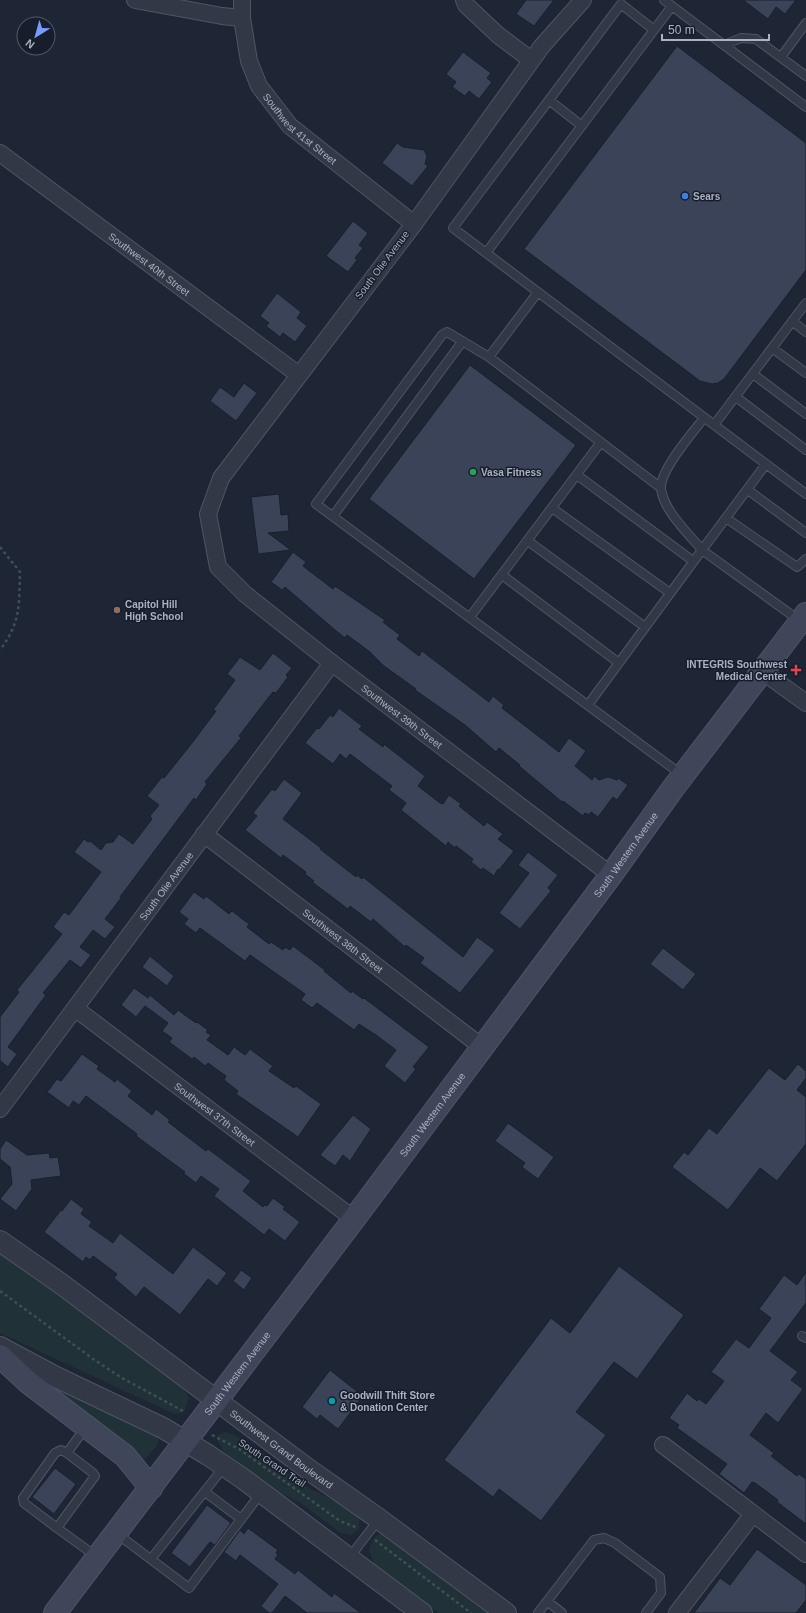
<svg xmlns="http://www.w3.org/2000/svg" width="806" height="1613" font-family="Helvetica,sans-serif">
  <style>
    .green { fill: #203237 }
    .building { fill: #3a4357; stroke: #191f2d }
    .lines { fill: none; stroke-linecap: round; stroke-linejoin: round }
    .service-casing { stroke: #4f5565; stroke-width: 10 }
    .minor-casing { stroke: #4f5565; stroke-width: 18 }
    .tertiary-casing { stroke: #4f5565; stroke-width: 22 }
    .secondary-casing { stroke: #4f5565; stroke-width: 24 }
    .path { stroke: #3e4f55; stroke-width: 2.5; stroke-dasharray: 3 3; stroke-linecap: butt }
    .service { stroke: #323846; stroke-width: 8 }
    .minor { stroke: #323846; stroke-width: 16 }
    .tertiary { stroke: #323846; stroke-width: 20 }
    .secondary { stroke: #3f465a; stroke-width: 22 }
    .shop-dot { fill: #3f7fe0; stroke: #171d2b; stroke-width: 1.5 }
    .leisure-dot { fill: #2e9e5b; stroke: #171d2b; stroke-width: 1.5 }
    .education-dot { fill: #8d6e63; stroke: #171d2b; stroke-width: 1.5 }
    .health-dot { fill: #e0444e; stroke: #171d2b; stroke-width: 1.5 }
    .culture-dot { fill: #0f9aa8; stroke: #171d2b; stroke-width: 1.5 }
    .labels { text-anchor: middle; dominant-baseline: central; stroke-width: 3; stroke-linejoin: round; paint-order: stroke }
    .street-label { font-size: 10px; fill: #abb2c4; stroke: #171d2b }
    .poi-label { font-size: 10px; font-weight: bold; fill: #abb2c4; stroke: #171d2b; text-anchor: start }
  </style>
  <rect width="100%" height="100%" fill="#1e2636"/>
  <path class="green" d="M0,1250L181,1386L189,1398L184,1412L176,1414L170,1412L0,1333Z
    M37,1376L158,1436V1444L143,1462L142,1458Z
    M224,1432C253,1439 277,1466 301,1483C317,1494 338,1500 354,1512L359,1518V1529L351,1535L341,1533L299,1502L266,1486L223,1451L217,1439L218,1436Z
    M379,1534L387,1535L493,1613H439L374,1564L369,1549L373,1539Z"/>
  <path class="building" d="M526,0H554L534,26L516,14Z
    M743,0H796L785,14L776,7L768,19Z
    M677,46L806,143V270L724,379L718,383L712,384L700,381L524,249Z
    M463,52L491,73L487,78L492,82L479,99L469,91L465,96L452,87L456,82L446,74Z
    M397,143L403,147L424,150L427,156L425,164L428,166L412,186L382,163Z
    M353,221L368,233L359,245L363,248L355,258L357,260L348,272L326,256Z
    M277,293L301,312L297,318L307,326L295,342L283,333L280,337L266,326L269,323L260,316Z
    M470,365L576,445L474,579L369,499Z
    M244,383L257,393L236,421L210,401L220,387L234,397Z
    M279,494L281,515L288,514L289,531L268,533L291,550L258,554L251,497Z
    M293,552L306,562L303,566L333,589L335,586L385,620L383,622L400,635L397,639L419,656L422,651L489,702L493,696L504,705L502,708L559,752L569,738L586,751L575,766L592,780L594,776L599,780L608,777L617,780L618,778L628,785L617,800L613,797L598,817L591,812L589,815L585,813L583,816L563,801L562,802L519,766L520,765L499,748L496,752L465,725L415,690L416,689L384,666L370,652L347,635L345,638L335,630L285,587L282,590L271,582Z
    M273,653L292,668L286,675L288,677L276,693L273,692L265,702L239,736L241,738L205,782L207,784L196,800L194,798L120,897L121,898L105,919L115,927L105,939L93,930L80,947L91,955L81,968L70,960L43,993L46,995L8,1047L17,1054L8,1067L0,1061V1017L19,992L17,990L62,934L53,927L64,912L69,915L101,872L74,852L84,839L88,842L90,841L101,850L106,843L113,842L119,834L133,844L152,819L150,816L159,805L147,796L162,777L164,778L192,743L216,711L213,710L235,680L227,674L240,657L260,670Z
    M339,708L362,726L359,729L383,747L384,744L425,776L418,786L440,803L443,804L449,795L461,804L459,806L484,826L487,822L503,834L498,839L514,851L499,870L498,869L494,876L483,868L481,870L471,862L473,859L456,846L455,848L448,842L446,846L401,810L406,803L389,790L392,786L350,754L346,759L340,754L333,764L305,743L317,728L319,729L330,715L333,717Z
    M284,779L302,793L283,819L321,848L320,849L356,877L357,875L362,879L363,877L463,957L477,937L495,950L460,993L420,963L424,958L406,945L405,947L373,919L371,922L350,906L348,909L312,882L314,881L305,874L306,872L283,855L281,858L245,830L257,816L253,813L272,789L275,791Z
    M528,852L558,875L548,888L551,891L520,929L499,913L529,873L518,865Z
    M194,892L204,899L206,896L229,914L232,911L249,924L247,927L269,944L271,942L283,950L285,947L290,950L293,946L325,970L324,971L351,993L352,991L363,999L364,998L429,1047L413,1067L416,1069L405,1083L384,1066L396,1050L376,1035L359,1024L354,1030L317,1003L312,1008L301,1000L305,994L250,955L245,961L200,928L196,933L184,924L188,919L179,912Z
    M663,948L696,974L683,990L650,964Z
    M150,956L174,976L167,986L142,967Z
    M134,988L148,998L150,995L174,1015L178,1010L196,1023L197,1022L208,1030L206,1032L211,1035L207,1040L228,1055L234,1047L245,1055L250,1049L273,1066L269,1071L294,1088L296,1086L321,1104L298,1137L236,1094L238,1091L224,1080L226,1076L208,1063L205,1066L194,1057L192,1059L169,1042L172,1038L162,1031L168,1023L145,1006L136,1017L121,1005Z
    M82,1054L99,1066L97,1069L115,1082L117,1079L132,1091L128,1096L152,1115L156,1109L170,1120L168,1122L185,1135L206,1151L208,1149L251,1181L243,1191L263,1207L265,1205L267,1206L273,1198L285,1207L283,1209L300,1222L285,1241L269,1229L264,1235L214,1196L219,1189L201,1176L196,1183L183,1173L185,1172L136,1136L137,1134L86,1096L79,1105L73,1101L69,1108L47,1092L57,1079L61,1081Z
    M798,1064L806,1071V1078L797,1090L806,1097V1144L777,1181L760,1168L728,1210L672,1167L684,1152L688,1155L709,1128L717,1134L769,1068L785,1080Z
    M353,1115L371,1129L350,1161L343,1155L335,1166L320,1155Z
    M508,1123L554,1157L538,1179L522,1167L525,1163L495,1141Z
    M6,1140L27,1155L49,1153L50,1158L58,1157L61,1176L31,1180L32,1189L16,1211L0,1199L12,1184L10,1167L0,1159V1149Z
    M71,1199L84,1209L81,1214L92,1222L89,1226L113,1243L120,1233L173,1274L193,1247L227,1273L217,1286L208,1279L180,1315L144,1287L136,1297L114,1278L117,1274L93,1256L90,1260L86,1257L83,1262L44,1232L61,1210L62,1211Z
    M619,1266L684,1315L637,1379L614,1362L576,1412L606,1435L541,1521L499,1489L493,1497L444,1460L551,1318L570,1333Z
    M241,1270L252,1278L244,1290L233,1281Z
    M806,1272V1303L770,1351L798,1372L791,1380L803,1389L778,1423L766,1413L750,1435L774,1453L771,1456L797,1476L799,1474L806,1479V1524L777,1502L778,1500L755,1483L752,1482L744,1493L719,1474L727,1464L677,1428L679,1425L669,1418L687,1393L697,1401L699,1399L706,1404L724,1381L711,1372L736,1339L749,1348L771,1318L759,1309L784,1275L797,1285Z
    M330,1370L363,1396L338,1429L320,1415L317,1419L302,1407Z
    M55,1468L76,1484L54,1514L32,1497Z
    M207,1505L231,1523L215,1545L210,1542L190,1567L171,1553Z
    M248,1528L278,1550L276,1553L278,1555L275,1559L295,1574L298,1570L332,1597L334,1593L361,1613H307L285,1596L272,1613H269L261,1606L278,1584L240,1555L236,1561L224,1552L240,1530L244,1534Z
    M757,1549L806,1585V1600L796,1613H694L720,1578L730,1585Z"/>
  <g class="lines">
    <g class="service-casing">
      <path id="service" d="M664,0L806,107
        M654,30L621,4L453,228L766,464L702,550L800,621
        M724,45L741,38L756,39L806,76
        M781,57L806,23
        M549,100L582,126
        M486,253L672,6
        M538,292L489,357L447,332L442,335L316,504L682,775
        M792,321L806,332
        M772,348L806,373
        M489,357L661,488
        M753,374L806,414
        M736,397L806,450
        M714,425L806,303
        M766,464L806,494
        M577,475L693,561
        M748,490L806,533
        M552,508L670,593
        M333,516L462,342
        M726,518L797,567L806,559
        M528,541L645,627
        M502,575L619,663
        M470,617L601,442
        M588,705L702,550C688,533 664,511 661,489C659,471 693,432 704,418
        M802,1336L806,1338
        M86,1427L67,1453L93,1473L95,1476L57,1528L97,1557
        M205,1492L241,1519
        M57,1528L24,1503L23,1498L55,1453L61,1450L67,1453
        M116,1533L189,1588L261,1493
        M349,1558L379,1519
        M151,1559L224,1467
        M547,1601L562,1613
        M538,1613L594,1540L604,1538L615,1543L660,1577L661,1593L646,1613"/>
    </g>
    <g class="minor-casing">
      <g id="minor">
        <path d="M135,0L222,16L242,18"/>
        <path id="s1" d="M242,0V18L249,61L259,86L290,126L414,224"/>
        <path d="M464,0L466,5L498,35L531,60"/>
        <path id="s2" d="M583,0L542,46L414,224L221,478L208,514L218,567L245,594L332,663L611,875"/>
        <path id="s3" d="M0,153L299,375"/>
        <path d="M762,671L806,703"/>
        <path id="s4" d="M204,834L482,1047"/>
        <path id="s5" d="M76,1009L354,1219"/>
        <path id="s6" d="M0,1109L332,663"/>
        <path d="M663,1445L806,1554"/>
        <path d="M677,1613L753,1514"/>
      </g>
    </g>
    <g class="tertiary-casing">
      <g id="tertiary">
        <path id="s7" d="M0,1241L60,1283L308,1469L379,1519L506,1613"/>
        <path d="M0,1347L56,1377L163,1428L208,1455L242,1478L422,1613"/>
      </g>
    </g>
    <g class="secondary-casing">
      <g id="secondary">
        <path d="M0,1356L29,1383L125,1456L151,1488"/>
        <path id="s8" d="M55,1613L354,1219L611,875L674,787L806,614"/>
      </g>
    </g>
    <path class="path" d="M0,547L20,572C19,605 21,622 0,650
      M0,1291L96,1361L122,1378L185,1412
      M212,1435L239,1449L340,1521L358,1528
      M375,1540L471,1613"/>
    <use href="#service" class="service"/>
    <use href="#minor" class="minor"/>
    <use href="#tertiary" class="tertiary"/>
    <use href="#secondary" class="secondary"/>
  </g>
  <circle class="shop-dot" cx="685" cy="196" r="4"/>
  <circle class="leisure-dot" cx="473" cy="472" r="4"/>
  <circle class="education-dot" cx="117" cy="610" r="4"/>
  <path class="health-dot" d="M794 664h4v4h4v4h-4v4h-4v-4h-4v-4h4z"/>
  <circle class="culture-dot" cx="332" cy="1401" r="4"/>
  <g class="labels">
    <g class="street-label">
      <text stroke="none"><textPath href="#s1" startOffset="148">Southwest 41st Street</textPath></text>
      <text stroke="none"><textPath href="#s3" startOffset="186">Southwest 40th Street</textPath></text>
      <text transform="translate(382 265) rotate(-53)">South Olie Avenue</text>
      <text stroke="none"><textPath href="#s2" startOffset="929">Southwest 39th Street</textPath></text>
      <text stroke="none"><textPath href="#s8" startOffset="949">South Western Avenue</textPath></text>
      <text stroke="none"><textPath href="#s6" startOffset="278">South Olie Avenue</textPath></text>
      <text stroke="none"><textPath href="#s4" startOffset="175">Southwest 38th Street</textPath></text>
      <text stroke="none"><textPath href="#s5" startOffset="174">Southwest 37th Street</textPath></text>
      <text stroke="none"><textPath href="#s8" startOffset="625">South Western Avenue</textPath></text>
      <text stroke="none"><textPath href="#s8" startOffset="301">South Western Avenue</textPath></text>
      <text stroke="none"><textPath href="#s7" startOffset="350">Southwest Grand Boulevard</textPath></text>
      <text transform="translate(272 1463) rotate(34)">South Grand Trail</text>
    </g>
    <g class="poi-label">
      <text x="693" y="196">Sears</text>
      <text x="481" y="472">Vasa Fitness</text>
      <text x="125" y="604">Capitol Hill<tspan x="125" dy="12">High School</tspan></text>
      <text x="787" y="664" text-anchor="end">INTEGRIS Southwest<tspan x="787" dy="12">Medical Center</tspan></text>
      <text x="340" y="1395">Goodwill Thift Store<tspan x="340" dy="12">&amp; Donation Center</tspan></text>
    </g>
  </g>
  <g transform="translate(36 36) rotate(217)"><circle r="19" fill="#171d2b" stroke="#525968"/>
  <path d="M0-3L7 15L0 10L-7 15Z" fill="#799cfb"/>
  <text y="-6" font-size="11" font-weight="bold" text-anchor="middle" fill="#abb2c4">N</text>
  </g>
  <path d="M662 34v6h107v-6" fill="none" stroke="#abb2c4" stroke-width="2"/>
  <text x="668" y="34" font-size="12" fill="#abb2c4" stroke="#171d2b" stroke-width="3" paint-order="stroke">50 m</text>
</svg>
